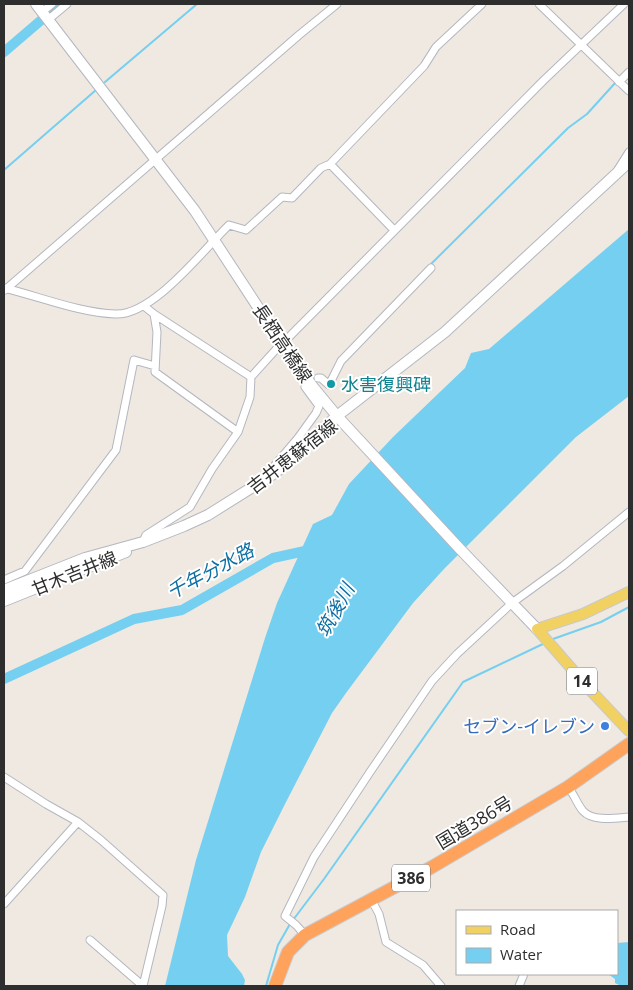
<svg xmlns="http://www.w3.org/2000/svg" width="633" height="990" font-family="'Open Sans','Noto Sans JP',sans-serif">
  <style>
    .water { fill: #75cff0 }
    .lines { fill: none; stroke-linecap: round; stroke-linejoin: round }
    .stream { stroke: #75cff0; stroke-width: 2 }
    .river { stroke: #75cff0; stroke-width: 10 }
    .street-casing { stroke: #b4b7c1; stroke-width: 9 }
    .secondary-casing { stroke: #b4b7c1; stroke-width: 12 }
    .primary-casing { stroke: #c9c9c9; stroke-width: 12 }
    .highway-casing { stroke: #c9c9c9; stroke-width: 14 }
    .street { stroke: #fff; stroke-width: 7 }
    .secondary { stroke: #fff; stroke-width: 10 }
    .primary { stroke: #f2d163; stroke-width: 10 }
    .highway { stroke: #ffa35c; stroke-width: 12 }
    .culture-dot { fill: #0f9aa8; stroke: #fff; stroke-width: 2 }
    .shop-dot { fill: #3f7fe0; stroke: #fff; stroke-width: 2 }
    .labels { text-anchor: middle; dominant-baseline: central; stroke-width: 4; stroke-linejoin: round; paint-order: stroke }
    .shield { fill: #fff; stroke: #6d6d6d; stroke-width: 1 }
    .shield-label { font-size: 16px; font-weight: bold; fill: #2e2e2e }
    .street-label { font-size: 18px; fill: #2e2e2e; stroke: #fff }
    .culture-label { font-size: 18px; fill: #0d838f; stroke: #fff; text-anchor: start }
    .shop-label { font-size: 18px; fill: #366cbe; stroke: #fff; text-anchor: end }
    .water-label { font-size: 19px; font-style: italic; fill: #0d6fa3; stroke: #fff }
  </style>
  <rect width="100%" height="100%" fill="#efe9e1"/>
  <path class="water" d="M629,229V396L576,437L444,569L413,603L346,693L332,713L285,804L261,852L245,897L227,935L228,956L242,974L245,980L244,986H202L201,985L197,986L193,985L165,986L196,860L265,638L277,603L313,524L332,515L349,484L393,437L465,368L471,353L489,349Z
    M629,942V986H621L615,983V979L608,974H617V943Z"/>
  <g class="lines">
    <path class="stream" d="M105,82L197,4
      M4,170L96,90
      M429,266L568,128L587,114L616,82
      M344,354L387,309
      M553,639L601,622L629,607
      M293,920L324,879L463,682L545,643
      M266,986L278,945L290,924"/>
    <path class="river" d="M4,52L60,4
      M4,679L134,619L182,610L273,558L314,549"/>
    <g class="street-casing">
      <path id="street" d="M539,4L629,91
        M42,12L52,4
        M49,19L67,4
        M619,82L629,72
        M330,164L394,230
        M617,171L629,152
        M4,288C38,296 80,313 115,314C153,316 203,250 229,225L246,230L282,197L292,198L321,168L330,164L424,66L436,47L482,4
        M5,290L299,35L337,4
        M144,306L154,314L157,332L155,372L238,432
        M154,314L251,377
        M288,338L544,80L624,4
        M318,378H321L329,385L341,361L431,268
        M275,473V465L298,438L316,413L319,406L305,387
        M143,542L146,535L190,507L212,469L238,432L250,397L251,377L280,345
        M4,580L25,571L116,450L134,360L155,366
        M4,777L46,804L78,822L101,840L163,895L162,906L143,986
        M568,787C574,794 577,804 583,811C593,822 616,818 629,817
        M371,899L379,914L386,942L423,965L441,986
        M4,904L78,822
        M305,935L296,925L285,916L314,857L370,772L432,681L457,654L512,603L563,566L629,512
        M90,940L143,986
        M519,986L524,974"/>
    </g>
    <g class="secondary-casing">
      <path id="secondary" d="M36,4L195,211L284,347L313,387L337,416L460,549L537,629
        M4,590L85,558L143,542L184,526L208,515L275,473L337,416L445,332L629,162
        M4,601L126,552"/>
    </g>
    <g class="primary-casing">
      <path id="primary" d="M629,592L583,614L537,629L592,692L629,731"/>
    </g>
    <g class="highway-casing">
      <path id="highway" d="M275,986L288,952L305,935L432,867L568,787L629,744"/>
    </g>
    <use href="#street" class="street"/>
    <use href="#secondary" class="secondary"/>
    <use href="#primary" class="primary"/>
    <use href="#highway" class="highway"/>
  </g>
  <circle class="culture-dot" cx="331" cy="384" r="5"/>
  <circle class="shop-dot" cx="605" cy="726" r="5"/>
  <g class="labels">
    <g class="shield">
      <rect x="567" y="667.5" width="30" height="27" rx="4"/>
      <rect x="392" y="864.5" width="38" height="27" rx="4"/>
    </g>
    <g class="shield-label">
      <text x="582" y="681">14</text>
      <text x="411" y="878">386</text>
    </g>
    <g class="street-label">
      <text transform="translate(283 343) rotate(56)">長栖高橋線</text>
      <text transform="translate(292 456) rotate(-38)">吉井恵蘇宿線</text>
      <text transform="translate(74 573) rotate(-22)">甘木吉井線</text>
      <text transform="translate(474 822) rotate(-31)">国道386号</text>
    </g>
    <g class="culture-label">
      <text x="341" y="384">水害復興碑</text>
    </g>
    <g class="shop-label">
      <text x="595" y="726">セブン-イレブン</text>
    </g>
    <g class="water-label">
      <text transform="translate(210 571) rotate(-28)">千年分水路</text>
      <text transform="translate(335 610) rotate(-61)">筑後川</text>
    </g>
  </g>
  <rect width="633" height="990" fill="none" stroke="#2e2e2e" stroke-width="10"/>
  <rect x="456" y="910" width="162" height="65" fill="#ffffff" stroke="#ababab"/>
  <rect x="466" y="926" width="25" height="8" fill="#f2d163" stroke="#ababab"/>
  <text x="500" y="935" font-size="15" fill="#2e2e2e">Road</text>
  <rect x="466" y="948" width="25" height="15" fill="#75cff0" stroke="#ababab"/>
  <text x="500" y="960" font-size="15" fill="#2e2e2e">Water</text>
</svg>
